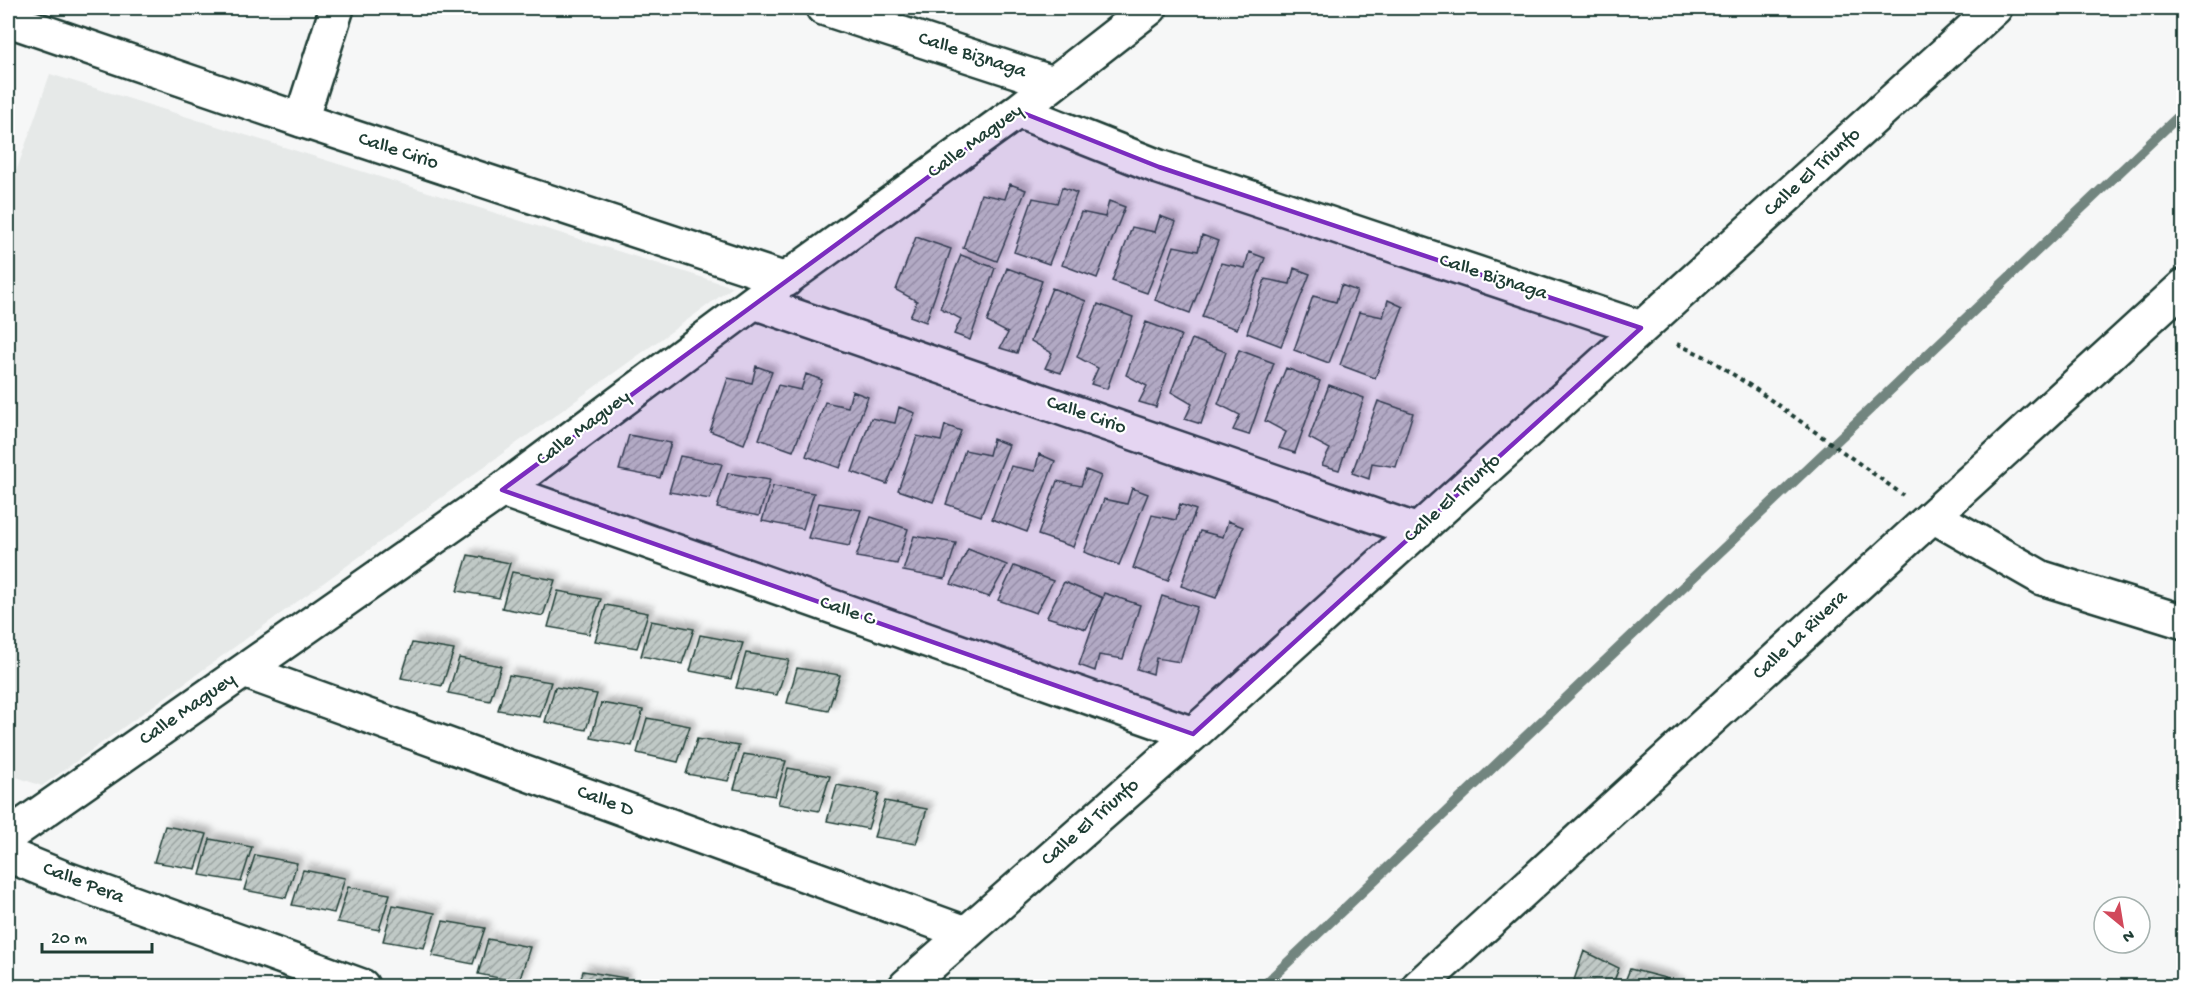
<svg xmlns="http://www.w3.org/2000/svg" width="2191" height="994" font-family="'Gochi Hand',sans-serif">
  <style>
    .built { fill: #e6e9e8 }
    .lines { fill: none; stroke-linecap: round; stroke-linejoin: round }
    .stream { stroke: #72857f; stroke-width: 10 }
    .building { fill: url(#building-hatch); stroke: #1f3d34; stroke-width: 1.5; filter: url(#shadow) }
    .street-casing { stroke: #1f3d34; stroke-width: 38 }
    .path { stroke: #1f3d34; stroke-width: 4; stroke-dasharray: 4.5 4.5; stroke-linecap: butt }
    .street { stroke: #fff; stroke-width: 33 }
    .marked { fill: #7b2cbf; fill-opacity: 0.2; stroke: #7b2cbf; stroke-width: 4.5; stroke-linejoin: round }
    .labels { text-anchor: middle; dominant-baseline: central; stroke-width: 4.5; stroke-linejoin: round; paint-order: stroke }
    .street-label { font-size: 20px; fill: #1f3d34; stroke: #fff }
  </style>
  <defs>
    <pattern id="building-hatch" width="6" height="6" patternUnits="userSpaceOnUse" patternTransform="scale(1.5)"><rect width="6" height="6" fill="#c0c9c6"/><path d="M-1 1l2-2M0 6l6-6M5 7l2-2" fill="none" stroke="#9ba4a2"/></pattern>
    <filter id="shadow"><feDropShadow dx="5.5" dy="-5.5" stdDeviation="3" flood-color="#0004"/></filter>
  </defs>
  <rect width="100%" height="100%" fill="#f6f7f7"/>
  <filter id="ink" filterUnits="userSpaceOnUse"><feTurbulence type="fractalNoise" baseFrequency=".0167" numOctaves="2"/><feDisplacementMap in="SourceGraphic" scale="12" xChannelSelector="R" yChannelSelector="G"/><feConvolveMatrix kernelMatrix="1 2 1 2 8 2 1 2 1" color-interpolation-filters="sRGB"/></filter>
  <g filter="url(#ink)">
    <path class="built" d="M50,74L733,287L42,786L8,774V195Z"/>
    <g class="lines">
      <path class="stream" d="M1263,986L2184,111"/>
    </g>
    <path class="building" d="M1010,184L1026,190L997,261L963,248L981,194L1005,199Z
      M1062,187L1077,193L1049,264L1014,252L1033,198L1057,203Z
      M1109,201L1125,207L1097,278L1062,265L1081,212L1105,217Z
      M1160,216L1176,222L1147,293L1112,281L1132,227L1155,232Z
      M1202,235L1218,241L1190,313L1155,300L1174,246L1198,251Z
      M916,237L951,249L926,322L910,316L917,301L896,290Z
      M1249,252L1265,258L1237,329L1202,317L1221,263L1245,268Z
      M961,255L995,268L970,340L954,334L961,319L940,308Z
      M1007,268L1042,281L1017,353L1000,348L1008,333L987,322Z
      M1294,268L1310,274L1281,346L1247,333L1265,279L1290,284Z
      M1341,285L1357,291L1329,363L1294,350L1313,296L1336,302Z
      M1052,288L1086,301L1061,373L1045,368L1052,353L1031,341Z
      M1388,300L1403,307L1375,378L1340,365L1359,312L1383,317Z
      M1098,304L1133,317L1107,389L1091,384L1098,368L1077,357Z
      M1146,322L1181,335L1156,407L1139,402L1147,386L1126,375Z
      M1192,339L1226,352L1201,424L1185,419L1192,404L1171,392Z
      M1239,350L1274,363L1249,435L1233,430L1240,415L1218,404Z
      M756,366L772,372L744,444L710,431L728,378L752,383Z
      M1286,368L1320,381L1295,453L1279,448L1286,432L1265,421Z
      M806,374L822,380L793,451L759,439L778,385L801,390Z
      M1329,385L1364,398L1339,470L1322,465L1330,449L1309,438Z
      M852,391L868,397L840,468L806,456L825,402L848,407Z
      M1378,401L1413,413L1396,467L1372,463L1369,479L1352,473Z
      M899,407L915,413L887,484L852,472L871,418L895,423Z
      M945,425L961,431L933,502L898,490L917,436L941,441Z
      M629,435L671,443L660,478L619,470Z
      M993,439L1009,445L981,516L946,504L965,450L989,455Z
      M1039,454L1055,461L1027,532L992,519L1011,466L1035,471Z
      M680,456L722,464L710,499L669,492Z
      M1086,470L1101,476L1073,547L1038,535L1057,481L1081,486Z
      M728,473L770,480L759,516L717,508Z
      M773,486L814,493L803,529L762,521Z
      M1132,488L1148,494L1119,565L1084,552L1104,499L1127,504Z
      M819,503L861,510L849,546L808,538Z
      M1180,504L1196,510L1168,581L1133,568L1152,515L1176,520Z
      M871,517L908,529L897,564L856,557Z
      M1228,521L1243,527L1216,598L1181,586L1200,531L1223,537Z
      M914,536L956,543L945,579L903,571Z
      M968,549L1007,565L989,597L951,584Z
      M468,555L510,563L499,598L457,591Z
      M1014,566L1053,581L1036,613L998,600Z
      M512,572L555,580L543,616L502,608Z
      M1064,582L1103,598L1086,629L1047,617Z
      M558,591L601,599L589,634L548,627Z
      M1104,593L1140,605L1123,659L1099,655L1095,671L1079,665Z
      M1162,596L1197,607L1180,662L1156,658L1153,674L1137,669Z
      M606,605L648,613L637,648L595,641Z
      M651,621L694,629L682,664L641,656Z
      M700,635L743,643L731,679L690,671Z
      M412,643L454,650L442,686L401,678Z
      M746,653L789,660L777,695L736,688Z
      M459,658L501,666L490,701L448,693Z
      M797,668L840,675L828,711L787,703Z
      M509,675L551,682L540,717L498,710Z
      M555,687L597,694L586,730L545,722Z
      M601,703L643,710L632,746L591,738Z
      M647,718L690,726L678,762L637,753Z
      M697,739L739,746L728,781L686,774Z
      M744,754L786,761L775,796L734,789Z
      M788,768L830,776L819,811L778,804Z
      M837,785L879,793L868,829L827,821Z
      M885,801L927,809L916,844L874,837Z
      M165,826L207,834L196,869L154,862Z
      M210,839L252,847L241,882L200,875Z
      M255,855L297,863L286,898L244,890Z
      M303,870L345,878L334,913L292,905Z
      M348,887L390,894L379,930L337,922Z
      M393,905L435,913L424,948L383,941Z
      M443,921L485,928L473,964L432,956Z
      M488,939L530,947L519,982L478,974Z
      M1584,951L1619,968L1612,986H1572Z
      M1630,969L1665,978L1661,986H1623Z
      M583,971L626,978L623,986H579Z
      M1665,978L1682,986H1661Z"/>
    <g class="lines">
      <g class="street-casing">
        <path id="street" d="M823,8L1053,83
          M12,21L301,120L786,280
          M1018,111L1159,167L1641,328
          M301,120L337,8
          M754,302L1418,531
          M502,490L1193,734
          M1933,516L2042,578L2184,622
          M244,671L966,933
          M8,836L502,490L754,302L1018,111L1150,8
          M8,855L64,878L362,986
          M906,986L1193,734L1995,8
          M1419,986L2184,286"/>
      </g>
      <path class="path" d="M1677,344L1708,358L1754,388L1903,495"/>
      <use href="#street" class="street"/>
    </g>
  </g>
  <path class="marked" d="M1018,111L1159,167L1641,328L1193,734L502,490Z"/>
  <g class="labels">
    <g class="street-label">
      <text transform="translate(972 56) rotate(18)">Calle Biznaga</text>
      <text transform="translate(976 142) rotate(-36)">Calle Maguey</text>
      <text transform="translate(398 152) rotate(18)">Calle Cirio</text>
      <text transform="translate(1813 173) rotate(-42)">Calle El Triunfo</text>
      <text transform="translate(1493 278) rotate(18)">Calle Biznaga</text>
      <text transform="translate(1086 416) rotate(19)">Calle Cirio</text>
      <text transform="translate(584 429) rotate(-37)">Calle Maguey</text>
      <text transform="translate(1453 499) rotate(-42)">Calle El Triunfo</text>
      <text transform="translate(847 612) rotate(19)">Calle C</text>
      <text transform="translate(1801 636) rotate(-43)">Calle La Rivera</text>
      <text transform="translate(188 710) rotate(-35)">Calle Maguey</text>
      <text transform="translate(605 802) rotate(20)">Calle D</text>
      <text transform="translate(1091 823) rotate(-41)">Calle El Triunfo</text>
      <text transform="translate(83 884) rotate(21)">Calle Pera</text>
    </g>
  </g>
  <rect width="2191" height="994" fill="none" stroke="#fff" stroke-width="30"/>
  <rect x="15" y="15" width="2161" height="964" fill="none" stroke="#1f3d34" stroke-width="2" filter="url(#ink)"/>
  <g transform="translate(2122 925) rotate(150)"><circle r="28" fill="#ffffff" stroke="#a5b1ae" stroke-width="1.5"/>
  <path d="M0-4.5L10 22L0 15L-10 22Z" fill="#d1495b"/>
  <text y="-9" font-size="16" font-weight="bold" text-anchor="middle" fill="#1f3d34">N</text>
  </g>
  <path d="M42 943v9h110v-9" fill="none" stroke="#1f3d34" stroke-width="3"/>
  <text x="51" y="943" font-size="18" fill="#1f3d34" stroke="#ffffff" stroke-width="4.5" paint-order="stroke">20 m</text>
</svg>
